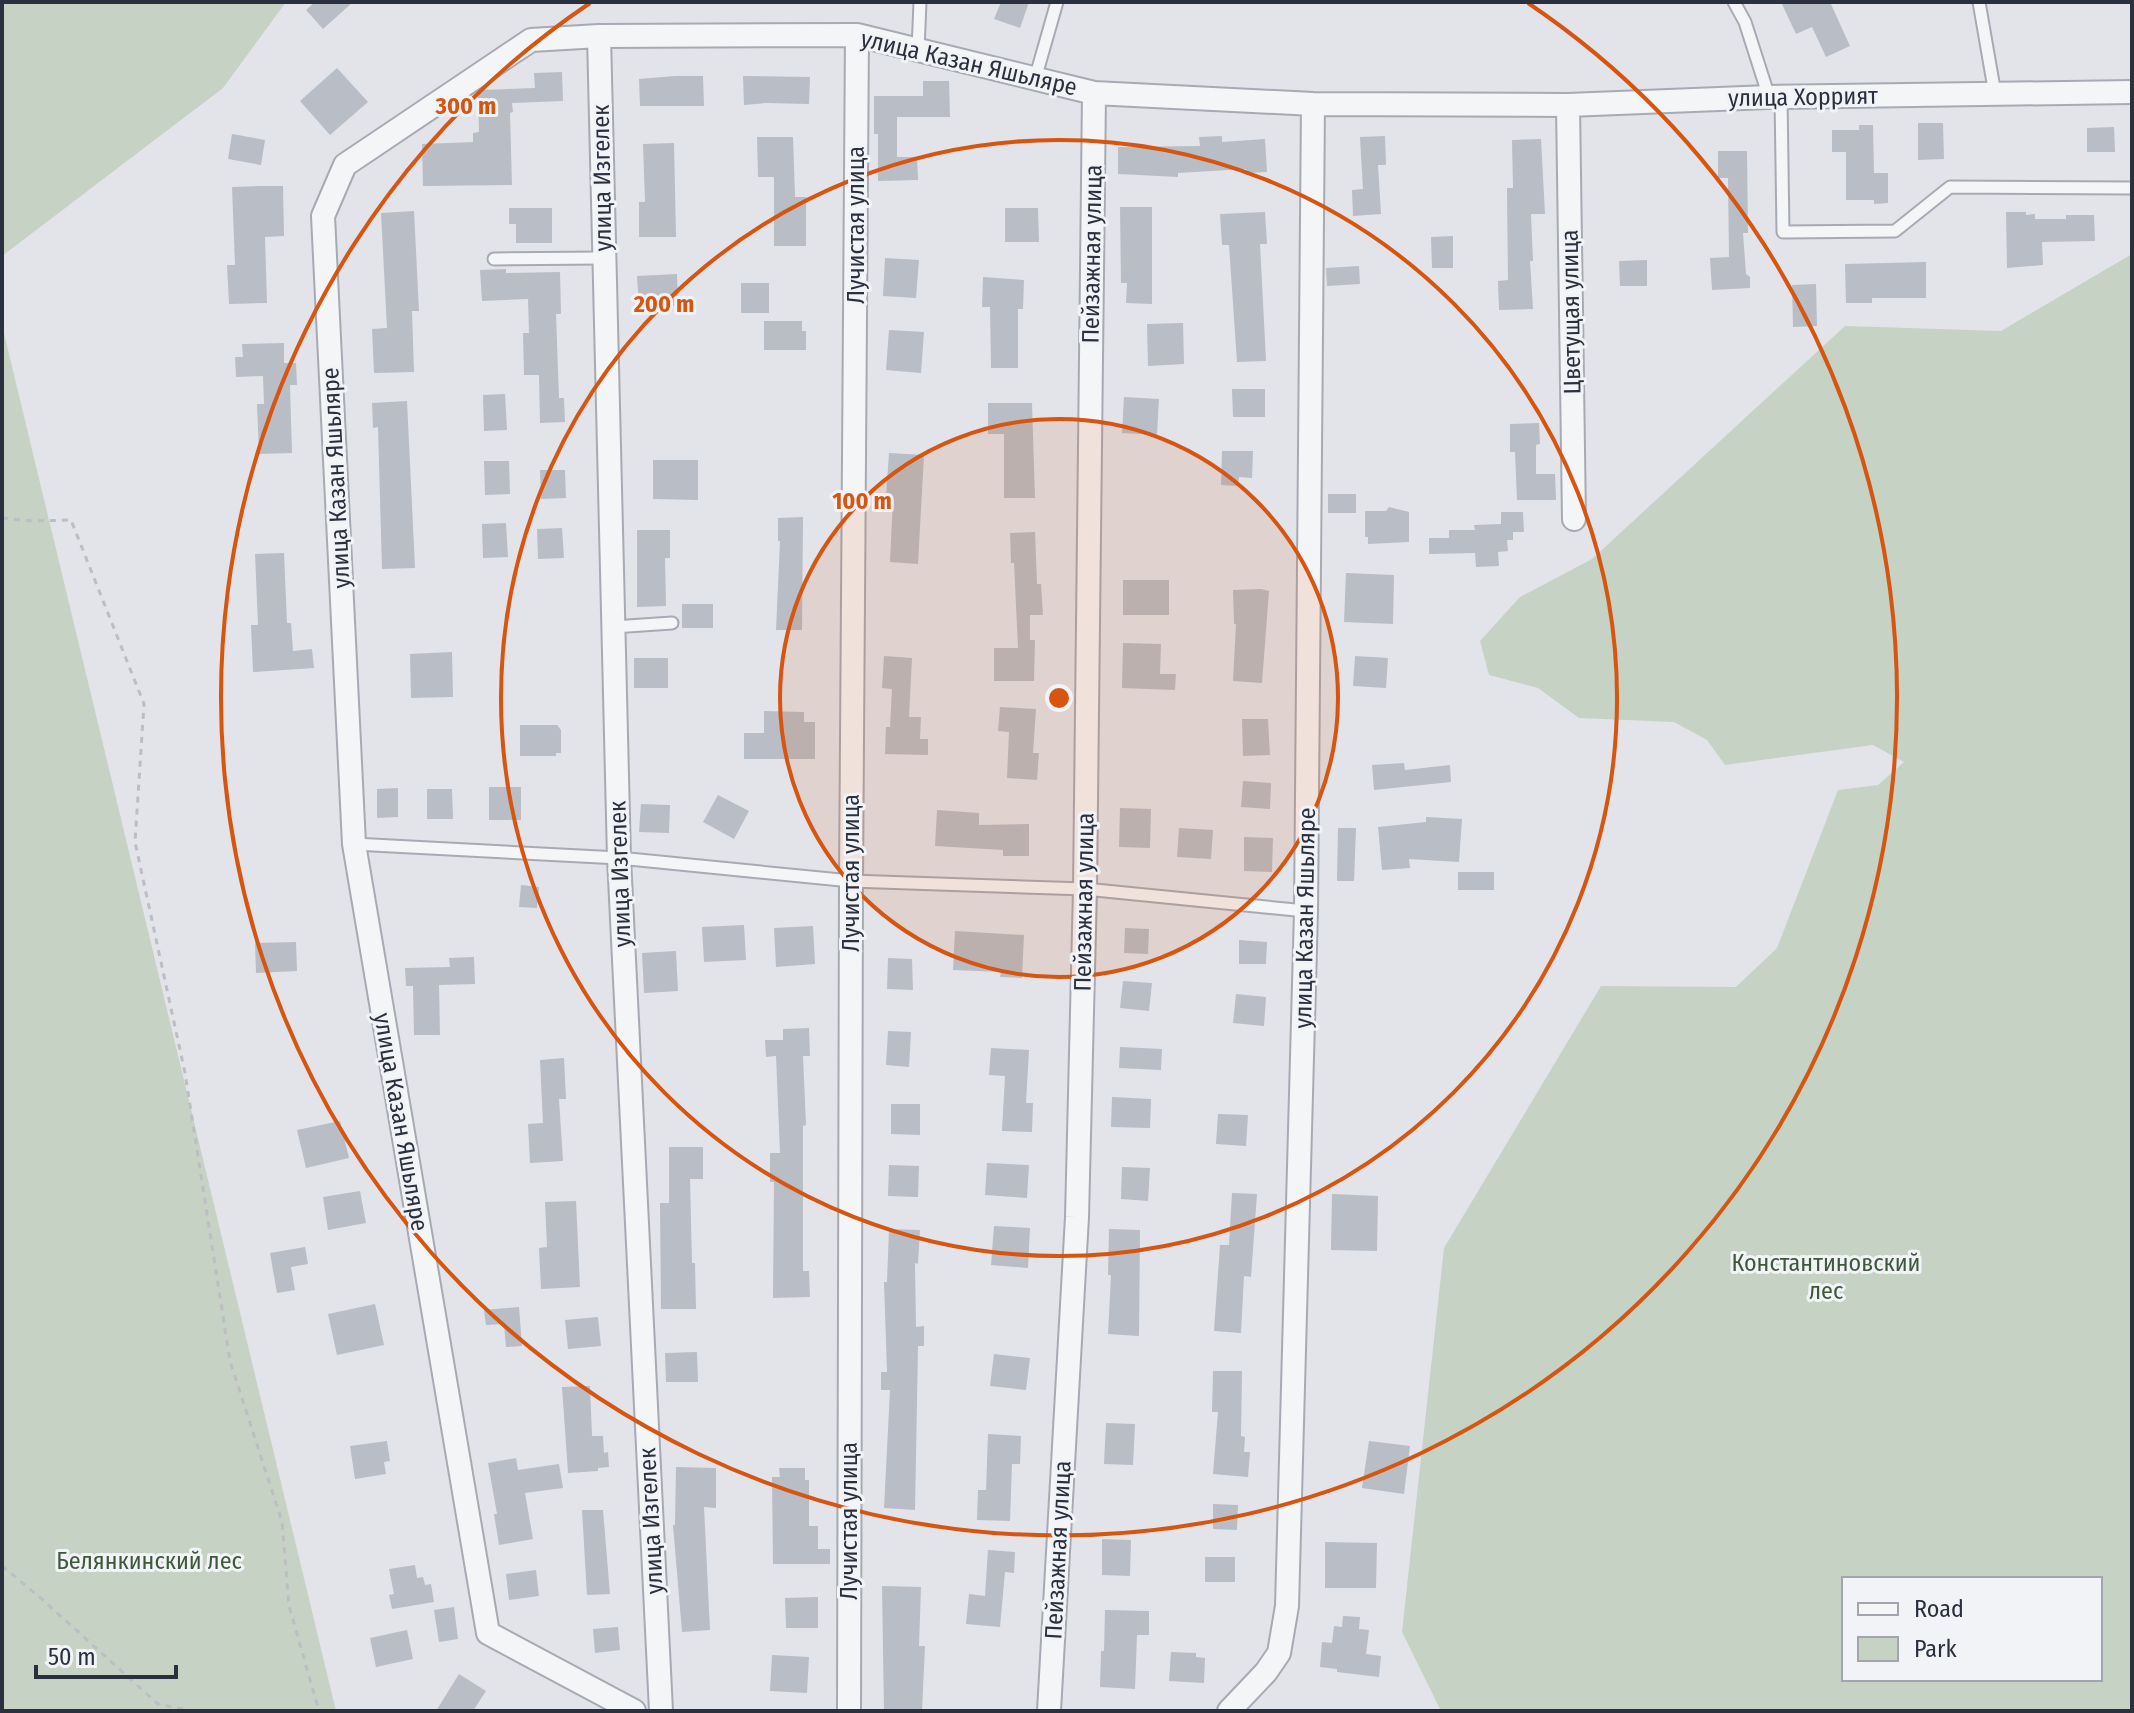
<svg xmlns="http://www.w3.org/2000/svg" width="2134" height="1713" font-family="'Fira Sans Condensed',sans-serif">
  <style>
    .green { fill: #c6d2c4; fill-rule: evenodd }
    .building { fill: #b9bdc5 }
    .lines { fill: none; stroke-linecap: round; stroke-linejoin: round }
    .lane-casing { stroke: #a7aab3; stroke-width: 15 }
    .street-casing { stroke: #a7aab3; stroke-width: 26 }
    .path { stroke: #bcbec3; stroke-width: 3; stroke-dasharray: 6 6; stroke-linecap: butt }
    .lane { stroke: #f4f5f7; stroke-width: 11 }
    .street { stroke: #f4f5f7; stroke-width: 22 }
    .ring { fill: none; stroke: #d55511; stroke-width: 4 }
    .labels { text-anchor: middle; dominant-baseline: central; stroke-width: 6; stroke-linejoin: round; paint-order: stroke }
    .street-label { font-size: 24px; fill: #2b303f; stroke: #f1f3f6 }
    .park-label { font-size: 24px; fill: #3d593a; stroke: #f1f3f6 }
    .centre { fill: #d55511; stroke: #f1f3f6; stroke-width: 4 }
    .ring-label { font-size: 24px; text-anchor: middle; font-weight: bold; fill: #d55511; stroke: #f1f3f6; stroke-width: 6; stroke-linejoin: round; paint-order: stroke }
  </style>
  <rect width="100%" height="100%" fill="#e2e4e9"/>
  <path class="green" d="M2,2H286L223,88L2,256Z
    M2132,254V1711H1441L1402,1632L1444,1248L1601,986L1736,987L1777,948L1838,790L1878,785L1904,762L1873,745L1725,765L1707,740L1674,722L1579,718L1538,688L1489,675L1480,641L1520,597L1592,559L1845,326L2001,331ZM1844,1579H2100V1679H1844Z
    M2,325L336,1711H2Z"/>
  <path class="building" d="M315,2H353L323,29L306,10Z
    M1001,2H1029L1020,28L994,19Z
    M1781,2H1830L1850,46L1826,57L1812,27L1796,34Z
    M337,68L368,102L330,135L300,101Z
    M562,72L563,101L512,103L513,112L510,113L512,185L423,186L422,144L473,142V133L479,132L478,92L482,90L535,88L534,73Z
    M675,76H703L704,106H640L639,79Z
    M743,76L810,77L809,104L766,103L744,105Z
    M923,81H949L950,117H897V157H917L918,180L878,181V134H874V96H923Z
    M1918,123H1943L1944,159L1918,160Z
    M1859,125H1873L1874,173H1888V203L1874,204V200H1846V152H1832V130H1859Z
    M2114,127L2115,152H2087V128Z
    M232,134L265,140L261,165L228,159Z
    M1222,136V142L1265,139L1267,172L1246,173V169L1178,173V177L1118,174V147L1200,146L1199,137Z
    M1385,136L1386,165H1378L1381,214L1353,216L1352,190L1363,189L1360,137Z
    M757,137H793L795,197H806V246H774V177H758Z
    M1541,139L1545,214H1531L1533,261H1530L1533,309L1499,310L1498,281L1508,280L1507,188H1513L1512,140Z
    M674,143L676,237H639V202H645L643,144Z
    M1718,151H1747L1748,233H1743L1746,274L1750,277V288L1712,290L1710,258L1729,257L1728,178H1718Z
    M260,186H283L284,236L265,237L267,303L229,304L227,265H235L232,187Z
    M1120,207H1152V304L1126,303L1127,283H1121Z
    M509,208H552V243H516V224H509Z
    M1005,208H1038L1039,242H1005Z
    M414,211L419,311H412L414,372L374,373L372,329L387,328L381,213Z
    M1265,212L1267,244H1260L1266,361L1237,362L1229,245H1222L1220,214Z
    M2006,212H2026V215L2035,214V219H2066V215H2094L2095,241L2042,242L2043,265L2007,268Z
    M1453,236V268H1432L1431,237Z
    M885,258L919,260L916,298L883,296Z
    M1647,260V286H1620L1619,261Z
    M1926,262V298H1872V303H1846L1845,264Z
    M1359,266L1360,284L1327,286L1326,268Z
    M506,269V273L560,272L561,314H556L559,398H564L565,422L540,423L539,375H524L523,333H529L528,299L482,301L480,270Z
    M677,274L678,306L639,307L637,276Z
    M983,277L1024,280L1023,309H1018V368H991L990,307H982Z
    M741,283H769V313H741Z
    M1816,284L1817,326L1793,327L1792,285Z
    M764,321H802V331H806V350H764Z
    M1183,323L1184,364L1148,366L1147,324Z
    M889,330L924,332L921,373L886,370Z
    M284,343V363H296L297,385H290L292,453L259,454L257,404H264L263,376L236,377L235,357H243L242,344Z
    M1232,389H1265V417H1233Z
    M505,394L507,430L484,431L483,395Z
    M1124,397L1159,399L1157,435L1122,433Z
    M407,401L415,568L382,569L378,427L373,428L372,403Z
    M988,403H1032L1035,498H1004V434H988Z
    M1539,423L1540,444L1536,445V474H1555L1556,500H1517L1515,452H1510V424Z
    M1222,451H1253L1252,478L1239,477L1238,486L1221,485Z
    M889,453L924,455L918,564L890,562L893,499L886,498Z
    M653,460H698V500L653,499Z
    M484,461H509L510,494L485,495Z
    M540,470H565L566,498L541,499Z
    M1328,494H1356V513H1328Z
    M1389,507L1409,512V542L1368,544V537H1365V511H1386Z
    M1501,512H1523L1524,532H1513V540H1507L1508,551L1498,552L1499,566L1476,567L1475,553L1429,554V538H1449V530H1475L1474,525L1501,524Z
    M803,517L802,630H776L780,541H778V518Z
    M506,523L508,557L483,558L482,524Z
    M562,528L564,558L538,559L537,529Z
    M637,530H670V558H665L666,606L637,607Z
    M1035,532L1037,584H1041L1043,615H1030V640H1035L1034,681H994V648H1018L1014,563H1011L1010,533Z
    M284,553L287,623H291L293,651L312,649L314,668L253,672L251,625H258L255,554Z
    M1346,573L1394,575L1393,624L1344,622Z
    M1123,580H1169V615H1123Z
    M1261,589L1269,591L1262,683L1233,681L1236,624H1234L1233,590Z
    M682,604H713V628H682Z
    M1123,643L1161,644L1160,674H1176L1175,690L1122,688Z
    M452,652L453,697L411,698L410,654Z
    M884,656L912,658L909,717H921L920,739H928V755L885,754L886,727H890L892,689L882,688Z
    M1355,656L1388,658L1386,688L1353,686Z
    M634,658H668V688H634Z
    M1000,707L1036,709L1033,753H1039L1037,780L1007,778L1009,732L998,731Z
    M764,711L804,712V722H815V759H744V733H764Z
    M1242,719H1268L1270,755L1243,756Z
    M520,725H557L561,730V753H556V756H520Z
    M1404,763L1405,770L1450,765L1451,782L1374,790L1372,765Z
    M1243,781L1271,783L1270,809L1241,807Z
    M489,787H521V820H489Z
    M398,788V817L377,818V789Z
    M427,789H452L453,819H427Z
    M718,795L749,811L734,839L703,822Z
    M641,804L670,805L669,833L639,832Z
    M1120,808L1151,809L1150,848L1119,847Z
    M937,810L979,813V825L1029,824V856H1003V850L935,846Z
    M1426,817L1462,819L1459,862L1409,859L1410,868L1382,870L1378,827L1426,822Z
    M1179,828L1213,830L1211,859L1177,857Z
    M1338,828H1356L1354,881H1337Z
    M1244,837L1273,838L1272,872L1244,871Z
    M1458,872H1494V890H1458Z
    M521,885L539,887L537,908L519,907Z
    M744,925L746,960L704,962L702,927Z
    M813,926L815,964L776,967L774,928Z
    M1125,928L1149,929L1148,954L1124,953Z
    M955,931L1024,935L1022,978L1000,977L1001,972L953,970Z
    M1239,940L1267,942L1266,964H1239Z
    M296,942L297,971L256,973L255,943Z
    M676,951L678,991L644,993L642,953Z
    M474,957L475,984L439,985L440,1035H414L413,986H406L405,968L450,967L449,958Z
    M888,958L912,959L913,990L887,989Z
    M1123,981L1152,983L1149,1011L1120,1008Z
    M1236,994L1266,997L1264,1026L1233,1023Z
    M809,1028L810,1056H803L806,1125L803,1126V1271H809L810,1297L773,1298L774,1182H770V1153H780L776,1056L766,1057L765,1040H783V1029Z
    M888,1031L911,1032L909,1067L886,1065Z
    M1120,1047L1162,1049L1161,1070L1119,1068Z
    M991,1048L1029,1050L1026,1103H1033L1032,1132L1002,1131L1005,1076L989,1075Z
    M564,1058L566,1099H559L563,1161L530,1163L528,1124L543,1123L540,1060Z
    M1112,1097L1151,1099L1150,1128L1111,1127Z
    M891,1104H920V1135L891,1134Z
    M1218,1114L1248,1115L1246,1146L1216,1144Z
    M340,1121L349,1158L306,1168L297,1130Z
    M669,1147H703V1179H690L692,1263H695L696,1309H661L660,1203H669Z
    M987,1163L1029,1165L1027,1198L985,1195Z
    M889,1165L919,1166L918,1197L888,1196Z
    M1122,1167L1150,1168L1148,1201L1121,1199Z
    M360,1191L366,1223L328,1230L323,1197Z
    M1232,1193L1257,1194L1251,1277L1244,1276L1241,1333L1214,1331L1220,1245H1229Z
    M1332,1194L1378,1196L1377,1251L1331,1250Z
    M576,1201L580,1287L541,1289L539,1248L547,1247L545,1202Z
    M994,1226L1030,1228L1028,1268L991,1265Z
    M889,1229L920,1230L918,1264L915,1263L916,1327L924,1326V1346H918L915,1510L884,1508L890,1390H881V1372H887L884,1282H887Z
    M1109,1229L1140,1230L1139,1336L1108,1334L1111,1275H1108Z
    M305,1247L308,1264L291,1267L295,1290L277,1293L270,1253Z
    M375,1304L384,1345L337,1355L328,1314Z
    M519,1307L522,1346L506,1347L504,1324L486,1325L484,1310Z
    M598,1317L601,1346L568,1349L565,1320Z
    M697,1352L698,1382H666L665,1353Z
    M994,1354L1030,1358L1026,1390L990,1386Z
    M1213,1371H1242L1241,1436L1245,1437L1244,1452H1250L1248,1477L1213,1474L1218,1412H1212Z
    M590,1386L592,1436H603L604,1453L608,1452L609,1467L598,1468V1471L568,1473L562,1387Z
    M1106,1423L1135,1424L1133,1465L1104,1464Z
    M988,1434L1021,1436L1020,1464H1012L1010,1521L977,1520L978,1490H986Z
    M387,1441L390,1461L384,1462L386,1474L355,1479L350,1446Z
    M1369,1441L1410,1446L1404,1494L1362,1488Z
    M516,1458L518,1470L559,1464L563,1488L525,1493L533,1539L499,1545L494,1514H497L488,1463Z
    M676,1467L716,1468V1508L704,1507L710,1630L682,1632L673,1525H675Z
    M779,1468H805V1480H809V1526H818V1549H830V1564H773L772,1477H780Z
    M1213,1504L1238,1505L1237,1530L1213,1529Z
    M582,1510H603L610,1594L587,1595Z
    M1102,1539L1131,1540L1130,1576L1102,1575Z
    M1325,1542L1377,1543L1376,1588H1325Z
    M988,1550L1015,1552L1014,1573L1005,1572L1000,1627L966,1624L969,1594L985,1596Z
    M1205,1557H1235V1582H1205Z
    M415,1565L417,1578L423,1577L425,1585L431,1584L434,1602L392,1609L389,1595L394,1594L389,1569Z
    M536,1570L539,1596L509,1600L506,1574Z
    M882,1586L921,1587L919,1646H925L922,1711H884Z
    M818,1597V1628H786L785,1598Z
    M454,1607L458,1639L439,1642L434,1610Z
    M1105,1610L1149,1611V1635H1137L1135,1689L1100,1687L1101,1651H1104Z
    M1343,1616L1360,1617L1359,1629L1369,1630L1366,1654L1381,1656L1379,1677L1337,1672V1669L1320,1667L1322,1642L1332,1643L1334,1626L1342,1627Z
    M618,1627L620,1650L595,1653L593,1629Z
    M407,1630L413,1659L376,1667L370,1638Z
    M1171,1652L1196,1653V1657L1205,1658L1204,1683L1169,1681Z
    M772,1655L809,1657L807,1693L770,1691Z
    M459,1674L486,1691L473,1711H436Z"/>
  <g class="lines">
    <g class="lane-casing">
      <path id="lane" d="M1734,2L1745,22L1769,97
        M1979,2L1995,94
        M918,50L920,2
        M1035,79L1057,2
        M1781,97L1783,232L1895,231L1950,187L2132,188
        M494,259L604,258
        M613,627L672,623
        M354,844L619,858L851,881L1085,889L1306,911"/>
    </g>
    <g class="street-casing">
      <path id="street" d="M599,36L619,858L661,1711
        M1568,105L1574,519
        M634,1711L488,1633L354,844L323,216L345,165L531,40L599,36L857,35L1094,93L1313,104L1568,105L1769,97L2132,92
        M849,1711L851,881L857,35
        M1049,1711L1077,1217L1085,889L1094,93
        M1229,1711L1266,1672L1279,1653L1287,1606L1306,911L1313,104"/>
    </g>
    <path class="path" d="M2,518L33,521L71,520L144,704L135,842L185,1073L230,1361L282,1522L289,1606L319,1711
      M2,1566L43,1600L158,1704L193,1711"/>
    <use href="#lane" class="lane"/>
    <use href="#street" class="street"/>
  </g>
  <circle cx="1059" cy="698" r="279" fill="#d55511" fill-opacity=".12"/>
  <g class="ring">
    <circle cx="1059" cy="698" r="279"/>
    <circle cx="1059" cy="698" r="558"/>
    <path d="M1528 3A838 838 0 1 1 590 3"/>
  </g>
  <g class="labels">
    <g class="street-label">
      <text transform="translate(969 63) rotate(13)">улица Казан Яшьляре</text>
      <text transform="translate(1803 97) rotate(-1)">улица Хоррият</text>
      <text transform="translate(602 178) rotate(-91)">улица Изгелек</text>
      <text transform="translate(856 225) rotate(-90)">Лучистая улица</text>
      <text transform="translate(1092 254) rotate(-89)">Пейзажная улица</text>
      <text transform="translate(1571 312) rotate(-91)">Цветущая улица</text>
      <text transform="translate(336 478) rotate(-93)">улица Казан Яшьляре</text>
      <text transform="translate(851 873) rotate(-90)">Лучистая улица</text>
      <text transform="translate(620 874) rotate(-92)">улица Изгелек</text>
      <text transform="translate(1084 902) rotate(-89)">Пейзажная улица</text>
      <text transform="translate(1305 918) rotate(-89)">улица Казан Яшьляре</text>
      <text transform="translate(401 1122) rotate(80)">улица Казан Яшьляре</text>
      <text transform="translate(651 1521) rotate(-93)">улица Изгелек</text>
      <text transform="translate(849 1521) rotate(-90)">Лучистая улица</text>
      <text transform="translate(1058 1550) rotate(-87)">Пейзажная улица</text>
    </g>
    <g class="park-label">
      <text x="1826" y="1263">Константиновский<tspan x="1826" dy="28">лес</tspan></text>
      <text x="149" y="1561">Белянкинский лес</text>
    </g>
  </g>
  <circle cx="1059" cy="698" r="12" class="centre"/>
  <g class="ring-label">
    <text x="466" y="114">300 m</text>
    <text x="664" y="312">200 m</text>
    <text x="862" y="509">100 m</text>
  </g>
  <rect width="2134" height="1713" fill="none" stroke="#2b303f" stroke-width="8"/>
  <rect x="1842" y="1577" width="260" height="104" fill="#f1f3f6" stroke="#a2a5ad" stroke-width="2"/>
  <rect x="1858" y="1603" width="40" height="12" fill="#f4f5f7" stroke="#a2a5ad" stroke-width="2"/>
  <text x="1914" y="1617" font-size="24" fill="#2b303f">Road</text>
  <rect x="1858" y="1637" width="40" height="24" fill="#c6d2c4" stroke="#a2a5ad" stroke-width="2"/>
  <text x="1914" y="1657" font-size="24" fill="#2b303f">Park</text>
  <path d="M36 1665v12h140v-12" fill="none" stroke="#2b303f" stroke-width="4"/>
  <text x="48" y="1665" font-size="24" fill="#2b303f" stroke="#f1f3f6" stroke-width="6" paint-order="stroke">50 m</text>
</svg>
